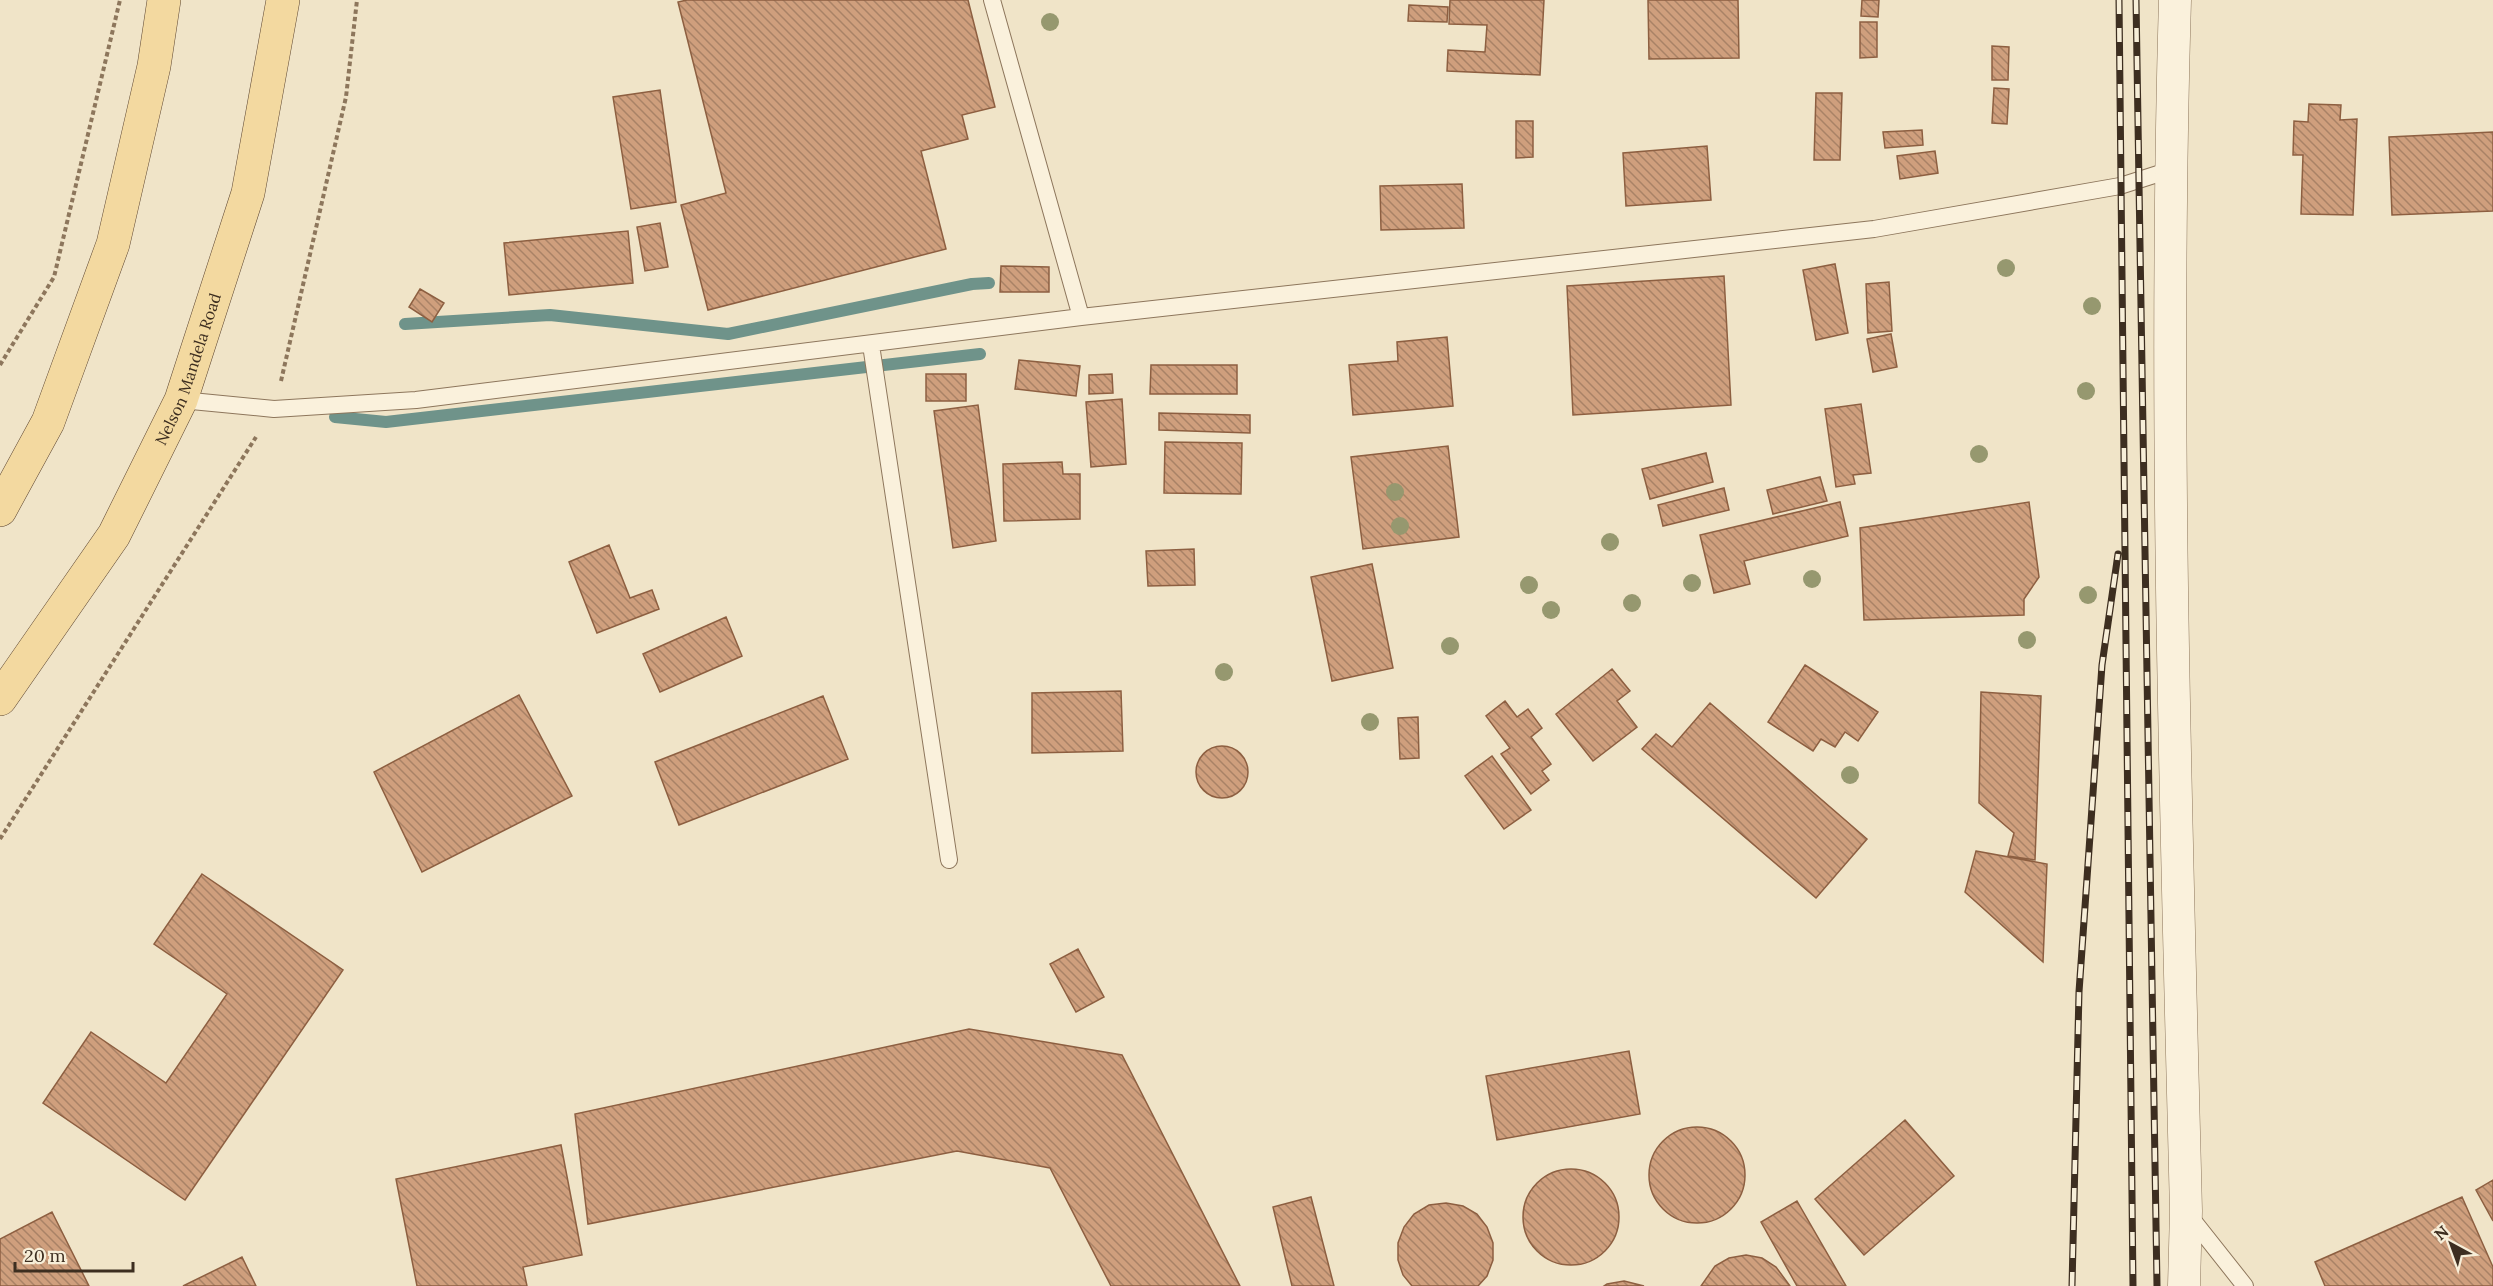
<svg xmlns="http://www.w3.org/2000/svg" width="2493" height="1286" font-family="Lora,serif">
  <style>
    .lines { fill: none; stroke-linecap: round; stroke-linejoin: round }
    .stream { stroke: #6f938a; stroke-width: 12 }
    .building { fill: url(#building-back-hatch); stroke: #8d5f41; stroke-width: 1.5 }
    .lane-casing { stroke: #8d765c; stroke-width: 18 }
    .street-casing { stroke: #8d765c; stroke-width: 33 }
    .primary-casing { stroke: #5b4430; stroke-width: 34 }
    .path { stroke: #8d765c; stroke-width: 4; stroke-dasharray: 4.5 3; stroke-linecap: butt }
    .lane { stroke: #faf1dc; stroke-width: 16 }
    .street { stroke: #faf1dc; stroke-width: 32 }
    .primary { stroke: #f3d9a0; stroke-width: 33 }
    .rail-casing { stroke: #3d2e20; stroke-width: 7 }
    .rail { stroke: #f7eed8; stroke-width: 4.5; stroke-dasharray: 14; stroke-linecap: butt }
    .tree { fill: #96986f }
    .labels { text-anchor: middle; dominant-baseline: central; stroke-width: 4.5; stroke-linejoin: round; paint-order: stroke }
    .street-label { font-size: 16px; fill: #3d2e20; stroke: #f7eed8 }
  </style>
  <defs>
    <pattern id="building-back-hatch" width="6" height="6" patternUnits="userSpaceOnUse" patternTransform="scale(1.5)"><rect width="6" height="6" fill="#cf9f7d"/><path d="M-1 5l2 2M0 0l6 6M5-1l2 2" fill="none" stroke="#a98266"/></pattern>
  </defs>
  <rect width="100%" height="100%" fill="#f0e4c8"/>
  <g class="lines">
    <path class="stream" d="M405,324L550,315L728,334L972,284L989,283
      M335,417L386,422L980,354"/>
  </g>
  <path class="building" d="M687,0H968L995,107L962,115L968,139L921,151L946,249L708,310L681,205L726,193L678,2Z
    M1450,0H1544L1540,75L1447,71L1448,50L1485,52L1487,25L1449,24Z
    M1648,0H1738L1739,58L1649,59Z
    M1862,0H1879L1878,17L1861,16Z
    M1409,5L1448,7L1447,22L1408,21Z
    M1860,22H1877V57L1860,58Z
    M1992,46L2009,47L2008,80H1992Z
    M1994,88L2009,89L2007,124L1992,123Z
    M660,90L676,202L631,209L613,97Z
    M1816,93H1842L1840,160H1814Z
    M2309,104L2341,105L2340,120L2357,119L2353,215L2301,214L2303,155H2293L2294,121L2308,122Z
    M1516,121H1533V157L1516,158Z
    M1922,130L1923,145L1885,148L1883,132Z
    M2493,132V211L2392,215L2389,137Z
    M1707,146L1711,200L1626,206L1623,153Z
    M1935,151L1938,173L1900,179L1897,156Z
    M1462,184L1464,228L1381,230L1380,186Z
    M660,223L668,267L645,271L637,227Z
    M628,231L633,283L509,295L504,243Z
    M1835,264L1848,333L1816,340L1803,270Z
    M1001,266L1049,267V292H1000Z
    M1724,276L1731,405L1573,415L1567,286Z
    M1889,282L1892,331L1868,333L1866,284Z
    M420,289L444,303L432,322L409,307Z
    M1891,334L1897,367L1873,372L1867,339Z
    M1447,337L1453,406L1353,415L1349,365L1398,361L1397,342Z
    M1019,360L1080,366L1076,396L1015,389Z
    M1151,365H1237V394H1150Z
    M926,374H966V401H926Z
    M1112,374L1113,393L1089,394V375Z
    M1122,399L1126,464L1091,467L1086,402Z
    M1861,404L1871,473L1853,475L1855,484L1836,487L1825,409Z
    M978,405L996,541L953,548L934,411Z
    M1159,413L1250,415V433L1159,430Z
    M1165,442L1242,443L1241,494L1164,493Z
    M1448,446L1459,537L1363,549L1351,457Z
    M1706,453L1713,482L1650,499L1642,469Z
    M1062,462L1063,474H1080V519L1004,521L1003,464Z
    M1820,477L1827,501L1773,514L1767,490Z
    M1724,488L1729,510L1663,526L1658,505Z
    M1840,502L1848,536L1744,561L1750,584L1714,593L1700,535Z
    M2029,502L2039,577L2024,599V615L1864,620L1860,528Z
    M609,545L630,598L652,590L659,609L597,633L569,562Z
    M1194,549L1195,585L1148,586L1146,551Z
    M1372,564L1393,668L1332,681L1311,577Z
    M726,617L742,656L660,692L643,654Z
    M1805,665L1878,712L1858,741L1845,732L1835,747L1821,739L1813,751L1768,722Z
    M1612,669L1630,691L1617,701L1637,727L1593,761L1556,714Z
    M1121,691L1123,751L1032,753V693Z
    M1981,692L2041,696L2035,860L2008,856L2014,833L1979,803Z
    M519,695L572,796L422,872L374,772Z
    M823,696L848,759L679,825L655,762Z
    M1505,701L1517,717L1528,709L1542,728L1531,737L1551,764L1542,771L1549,780L1531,794L1501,754L1510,748L1486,716Z
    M1710,703L1867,839L1816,898L1642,749L1656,734L1672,747Z
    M1418,717L1419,758L1400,759L1398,718Z
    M1196 772a26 26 0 1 1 52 0a26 26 0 1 1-52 0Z
    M1492,756L1531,810L1504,829L1465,776Z
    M1976,851L2047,864L2043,962L1965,892Z
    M202,874L343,970L185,1200L43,1103L91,1032L166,1083L227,994L154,944Z
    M1078,949L1104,997L1076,1012L1050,964Z
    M969,1029L1122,1055L1240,1286H1111L1050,1168L957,1151L588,1224L575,1114Z
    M1629,1051L1640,1114L1497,1140L1486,1076Z
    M1905,1120L1954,1176L1864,1255L1815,1199Z
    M1649 1175a48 48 0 1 1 96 0a48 48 0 1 1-96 0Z
    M561,1145L582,1255L523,1267L527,1286H417L396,1179Z
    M1523 1217a48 48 0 1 1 96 0a48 48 0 1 1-96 0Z
    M2493,1180V1221L2476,1190Z
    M1311,1197L1334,1286H1292L1273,1207Z
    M2462,1197L2493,1267V1286H2325L2315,1262Z
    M1797,1201L1846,1286H1797L1761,1222Z
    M1446,1203L1463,1206L1477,1214L1487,1227L1493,1243V1260L1487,1276L1478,1286H1412L1403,1275L1398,1260V1243L1404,1227L1414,1214L1429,1205Z
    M52,1212L89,1286H0V1239Z
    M1746,1255L1762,1258L1776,1267L1790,1286H1701L1715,1266L1729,1258Z
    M242,1257L256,1286H183Z
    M1624,1281L1644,1286H1604L1607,1284Z"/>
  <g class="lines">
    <g class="lane-casing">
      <path id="lane" d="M992,0L1081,317
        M871,345L949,860
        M181,400L274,409L416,400L1081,317L1874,229L2120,186L2170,170
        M2188,1214L2245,1286"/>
    </g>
    <g class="street-casing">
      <path id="street" d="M2175,0C2163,403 2176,808 2186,1211L2184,1286"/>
    </g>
    <g class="primary-casing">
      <g id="primary">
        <path d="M0,510L48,422L113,244L154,66L164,0"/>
        <path id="s1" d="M0,699L114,535L181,400L248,193L283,0"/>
      </g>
    </g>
    <path class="path" d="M0,365L54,277L120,0
      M281,381L346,97L357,0
      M0,839L256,437"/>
    <use href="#lane" class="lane"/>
    <use href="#street" class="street"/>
    <use href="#primary" class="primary"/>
    <g class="rail-casing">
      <path id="rail" d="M2119,0L2133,1286
        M2136,0L2157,1286
        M2072,1286L2079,992L2102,665L2118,554"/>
    </g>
    <use href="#rail" class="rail"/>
  </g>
  <g class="tree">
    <circle cx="1050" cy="22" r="9"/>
    <circle cx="2006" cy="268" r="9"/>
    <circle cx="2092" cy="306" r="9"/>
    <circle cx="2086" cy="391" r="9"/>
    <circle cx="1979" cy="454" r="9"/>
    <circle cx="1395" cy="492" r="9"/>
    <circle cx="1400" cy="526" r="9"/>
    <circle cx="1610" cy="542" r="9"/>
    <circle cx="1812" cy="579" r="9"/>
    <circle cx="1692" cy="583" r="9"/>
    <circle cx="1529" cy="585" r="9"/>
    <circle cx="2088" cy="595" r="9"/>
    <circle cx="1632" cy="603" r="9"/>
    <circle cx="1551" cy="610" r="9"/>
    <circle cx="2027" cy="640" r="9"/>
    <circle cx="1450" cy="646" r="9"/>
    <circle cx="1224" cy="672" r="9"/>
    <circle cx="1370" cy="722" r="9"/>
    <circle cx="1850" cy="775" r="9"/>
  </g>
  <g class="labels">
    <g class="street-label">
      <text stroke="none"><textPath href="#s1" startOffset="382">Nelson Mandela Road</textPath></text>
    </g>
  </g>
  <g transform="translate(2451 1244) rotate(319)" stroke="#f7eed8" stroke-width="4.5" paint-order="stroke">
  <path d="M0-4.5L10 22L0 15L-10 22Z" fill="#3d2e20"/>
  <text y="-9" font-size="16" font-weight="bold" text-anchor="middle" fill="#3d2e20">N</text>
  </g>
  <path d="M15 1262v9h118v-9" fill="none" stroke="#3d2e20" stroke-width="3"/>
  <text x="24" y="1262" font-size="18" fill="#3d2e20" stroke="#f7eed8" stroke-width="4.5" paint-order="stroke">20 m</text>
</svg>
